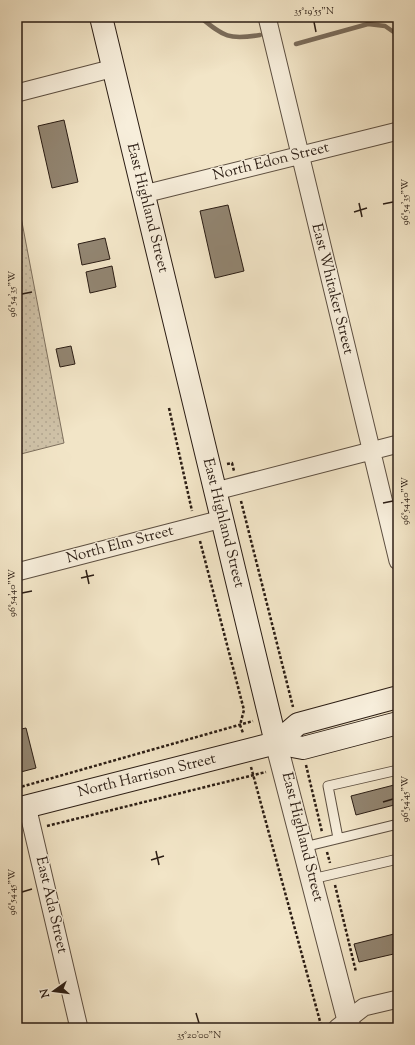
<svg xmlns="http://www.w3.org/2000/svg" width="415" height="1045" font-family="'Sorts Mill Goudy',serif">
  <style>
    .grass { fill: url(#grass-dots); stroke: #7e705e }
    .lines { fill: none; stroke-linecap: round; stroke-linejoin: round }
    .stream { stroke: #7a6c5b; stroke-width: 4.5 }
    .building { fill: #928571; stroke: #2b1d14 }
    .service-casing { stroke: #5d4f41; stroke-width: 11 }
    .minor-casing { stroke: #5d4f41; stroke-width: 19 }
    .tertiary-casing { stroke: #5d4f41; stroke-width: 23 }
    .secondary-casing { stroke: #2b1d14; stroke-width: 24 }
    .path { stroke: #2b1d14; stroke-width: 2.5; stroke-dasharray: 3 2; stroke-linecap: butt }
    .service { stroke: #f7eedb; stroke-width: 9 }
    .minor { stroke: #f7eedb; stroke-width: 17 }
    .tertiary { stroke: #f7eedb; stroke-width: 21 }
    .secondary { stroke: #f7eedb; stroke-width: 22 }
    .ticks { fill: none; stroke: #2b1d14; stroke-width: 1.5 }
    .labels { text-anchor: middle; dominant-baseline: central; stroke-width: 3; stroke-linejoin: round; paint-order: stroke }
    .street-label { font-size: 15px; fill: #2b1d14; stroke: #f7eedb }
    .neatline { fill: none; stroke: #2b1d14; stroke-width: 1.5 }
    .ticks-label { font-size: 10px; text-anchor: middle; fill: #2b1d14 }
  </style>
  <defs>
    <pattern id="grass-dots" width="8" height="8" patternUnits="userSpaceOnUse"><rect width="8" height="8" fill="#d0c3a9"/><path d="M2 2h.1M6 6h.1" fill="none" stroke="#b3a791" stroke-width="1.8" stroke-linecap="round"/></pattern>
  </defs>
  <rect width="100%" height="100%" fill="#f2e5c7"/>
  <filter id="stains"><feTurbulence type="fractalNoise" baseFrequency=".005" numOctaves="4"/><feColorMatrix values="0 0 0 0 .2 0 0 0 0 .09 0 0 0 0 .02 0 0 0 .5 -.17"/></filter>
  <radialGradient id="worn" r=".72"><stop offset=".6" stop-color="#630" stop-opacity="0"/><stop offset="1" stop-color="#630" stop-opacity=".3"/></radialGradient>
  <path class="grass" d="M17,196L64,443L17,455Z"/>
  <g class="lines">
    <path class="stream" d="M200,17C224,37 229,40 260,35
      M296,44L368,24L385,26L398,35"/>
  </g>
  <path class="building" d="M64,120L78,182L52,188L38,126Z
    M228,205L244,271L215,278L200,211Z
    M105,238L110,259L82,265L78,244Z
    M112,266L116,287L90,293L86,272Z
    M71,346L75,364L60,367L56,349Z
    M26,728L36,768L17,773V730Z
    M398,784V804L356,815L351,796Z
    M394,934L398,953L359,962L354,944Z"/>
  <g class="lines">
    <g class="service-casing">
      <path id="service" d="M338,838L328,786L398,770
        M304,847L398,824
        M312,879L398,859"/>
    </g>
    <g class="minor-casing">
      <path id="minor" d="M267,17L398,561
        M17,93L114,68
        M144,194L398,131
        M216,491L398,444
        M17,572L222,519
        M27,806L79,1028
        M337,1028L364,1007L398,999"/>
    </g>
    <g class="tertiary-casing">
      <path id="tertiary" d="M276,743L350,1028"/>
    </g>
    <g class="secondary-casing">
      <path id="secondary" d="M101,17L276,743
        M276,743L298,724L398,697
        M17,809L276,743L303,748L398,723"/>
    </g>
    <path class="path" d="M169,408L192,511
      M227,464L232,463L234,471
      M241,501L293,707
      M200,541L244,710L240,725L243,733
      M306,765L322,832
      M251,767L321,1025
      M17,788L253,721
      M47,826L266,772
      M327,852L330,863
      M335,885L356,972"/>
    <use href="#service" class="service"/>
    <use href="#minor" class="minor"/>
    <use href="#tertiary" class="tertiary"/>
    <use href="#secondary" class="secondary"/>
  </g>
  <path class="ticks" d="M314,22L316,32M359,203L362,217M383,204L393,202M354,212L367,208M22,294L32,292M383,503L393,501M86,570L89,584M81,578L94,575M22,593L32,591M383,802L393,799M156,851L159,865M151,860L164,856M22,892L32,889M196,1013L199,1023"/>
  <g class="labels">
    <g class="street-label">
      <text transform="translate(271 162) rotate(-14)">North Edon Street</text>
      <text transform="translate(147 208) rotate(76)">East Highland Street</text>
      <text transform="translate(332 289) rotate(76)">East Whitaker Street</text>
      <text transform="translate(223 523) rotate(76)">East Highland Street</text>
      <text transform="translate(120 545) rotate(-15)">North Elm Street</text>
      <text transform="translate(147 776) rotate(-14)">North Harrison Street</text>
      <text transform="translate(302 837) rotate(76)">East Highland Street</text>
      <text transform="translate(51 905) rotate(77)">East Ada Street</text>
    </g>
  </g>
  <rect width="415" height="1045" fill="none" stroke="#f2e5c7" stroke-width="44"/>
  <g transform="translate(54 991) rotate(256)" stroke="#f7eedb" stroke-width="3" paint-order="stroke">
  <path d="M0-3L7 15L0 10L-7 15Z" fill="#2b1d14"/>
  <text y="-6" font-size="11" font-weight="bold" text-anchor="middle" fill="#2b1d14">N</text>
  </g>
  <rect x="22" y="22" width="371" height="1001" class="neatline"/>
  <g class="ticks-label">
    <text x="314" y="14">35°19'55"N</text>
    <text transform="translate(404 202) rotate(-90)" y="4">96°54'35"W</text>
    <text transform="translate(11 294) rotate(-90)" y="4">96°54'35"W</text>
    <text transform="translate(404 501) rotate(-90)" y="4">96°54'40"W</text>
    <text transform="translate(11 593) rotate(-90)" y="4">96°54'40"W</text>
    <text transform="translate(404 799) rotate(-90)" y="4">96°54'45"W</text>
    <text transform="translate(11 892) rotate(-90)" y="4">96°54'45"W</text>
    <text x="199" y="1038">35°20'00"N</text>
  </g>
  <rect width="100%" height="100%" filter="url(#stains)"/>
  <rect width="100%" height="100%" fill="url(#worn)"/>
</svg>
